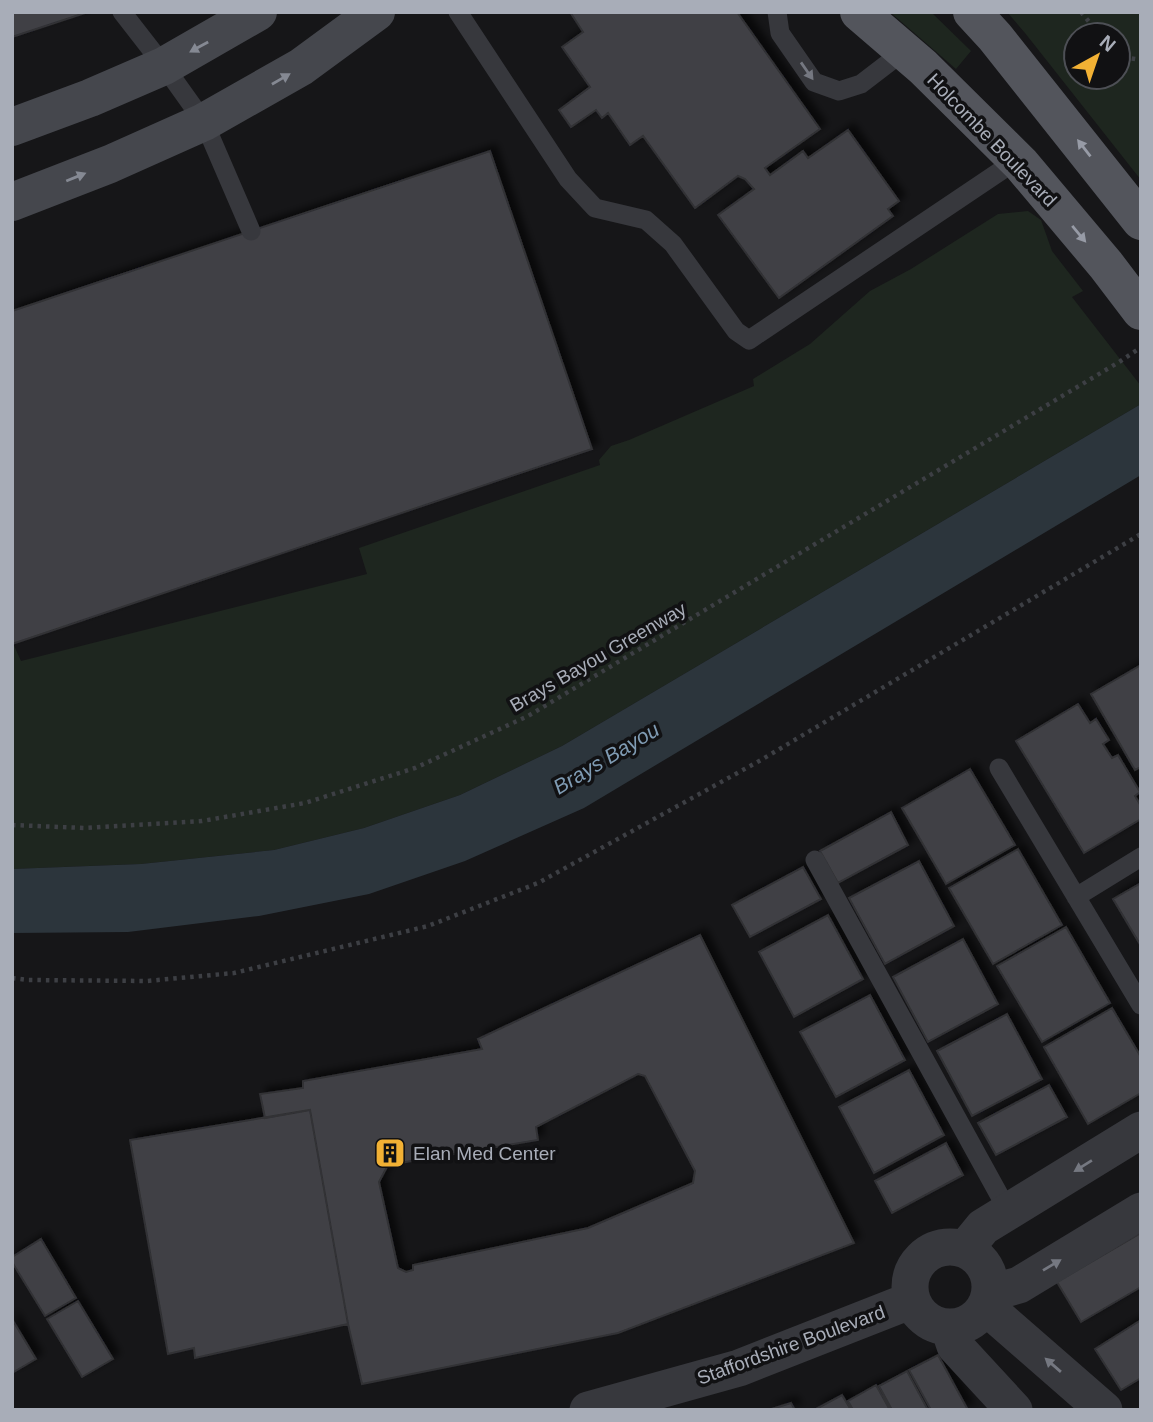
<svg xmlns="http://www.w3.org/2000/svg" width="1153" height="1422" font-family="Arial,sans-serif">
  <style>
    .green { fill: #1e261f; fill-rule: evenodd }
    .water { fill: #2c353c }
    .building { fill: #404145; stroke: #303034; stroke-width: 2; fill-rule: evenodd; filter: url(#shadow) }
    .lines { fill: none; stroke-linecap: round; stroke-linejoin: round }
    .path { stroke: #3d3f44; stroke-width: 4.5; stroke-dasharray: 3.5 5; stroke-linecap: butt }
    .service { stroke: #37383d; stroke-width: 19 }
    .minor { stroke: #37383d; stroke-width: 37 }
    .secondary { stroke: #45474d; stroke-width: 38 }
    .primary { stroke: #53555c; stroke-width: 38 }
    .oneway { fill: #858993 }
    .oneway2 { fill: #757881 }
    .oneway3 { fill: #979ba6 }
    .labels { text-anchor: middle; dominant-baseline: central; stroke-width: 7; stroke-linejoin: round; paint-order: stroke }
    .street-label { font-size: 19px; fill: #a8adb8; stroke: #111113 }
    .poi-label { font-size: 19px; fill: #a8adb8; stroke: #111113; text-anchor: start }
    .water-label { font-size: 21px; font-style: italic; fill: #7f9bb3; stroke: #111113 }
  </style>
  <defs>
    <filter id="shadow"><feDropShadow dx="6" dy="-6" stdDeviation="3.5" flood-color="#0009"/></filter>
  </defs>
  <rect width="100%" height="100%" fill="#161618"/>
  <path class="green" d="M890,12H931L971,51L956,69Z
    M1007,12H1141V180L1025,33ZM1076,35H1118V77H1076Z
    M1028,211L1041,220L1052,251L1083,291L1072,297L1141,386V404L562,746L460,795L364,828L274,850L141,864L12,869V641L21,661L367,574L359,548L600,465L599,460L611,446L629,440L754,386L753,379L810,344L870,291L911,269L998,214Z"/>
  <path class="water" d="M1141,404V475L584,808L465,861L369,894L259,916L128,932L12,933V869L141,864L274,850L364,828L460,795L562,746Z"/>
  <path class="building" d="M12,12H88L12,37Z
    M570,12H737L820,129L765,168L770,175L803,151L808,158L848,130L899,201L888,209L893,216L779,298L718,215L754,189L745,179L738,176L695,208L643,136L630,145L608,113L602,118L596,110L571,127L559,110L590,87L562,47L583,32Z
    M490,151L592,449L12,644V311Z
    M1141,665V767L1135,770L1091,694Z
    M1078,704L1090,723L1096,719L1109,740L1103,744L1112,758L1118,755L1140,792L1135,796L1141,806V819L1084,853L1016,741Z
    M970,769L1015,845L946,884L902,808Z
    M891,812L908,845L838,883L820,851Z
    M1018,849L1062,925L993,964L949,888Z
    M919,861L954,926L885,964L849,898Z
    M803,867L821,899L750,937L732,905Z
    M1141,883V946L1113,899Z
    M828,915L863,979L794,1017L759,952Z
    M1066,927L1110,1003L1042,1042L997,966Z
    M700,935L854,1243L618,1333L362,1384L348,1324L310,1110L265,1118L260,1094L303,1088V1081L482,1049L478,1039ZM638,1074L645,1076L695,1171L693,1183L588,1228L413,1265V1270L406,1272L398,1268L379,1182L388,1165L538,1140L536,1127Z
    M963,939L998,1004L928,1042L893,977Z
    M870,995L905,1060L836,1097L800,1032Z
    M1112,1008L1141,1057V1093L1088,1124L1044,1047Z
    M1007,1014L1042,1079L972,1116L937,1051Z
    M909,1070L944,1135L874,1173L839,1107Z
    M1049,1085L1067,1117L996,1155L978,1123Z
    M310,1110L348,1324L195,1358L194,1348L168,1354L130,1140Z
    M946,1143L963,1175L892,1213L875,1181Z
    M1141,1233V1287L1081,1322L1057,1282Z
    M41,1239L76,1298L45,1316L12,1262V1257Z
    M78,1301L113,1359L82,1377L47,1319Z
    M12,1319L36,1359L12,1373Z
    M1141,1320V1378L1121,1390L1095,1349Z
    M938,1355L968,1410H931L909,1370Z
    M907,1371L928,1410H892L879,1386Z
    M876,1385L890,1410H853L848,1401Z
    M842,1395L851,1410H814Z
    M791,1403L795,1410H768Z"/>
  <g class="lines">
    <path class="path" d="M1081,12L1095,29L1102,35
      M1118,49L1129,58L1141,60
      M12,825L84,828L202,821L305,803L415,768L528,716L1119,362L1140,348
      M12,978L28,980L147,981L234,973L428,926L538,883L761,760L1141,534"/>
    <path class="service" d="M122,12L164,66L204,122L251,231
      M458,12L568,179L595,208L646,220L673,244L736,331L749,340L1017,160
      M777,12L780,33L814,82L839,91L861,84L904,51
      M999,768L1141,1005
      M815,860L1008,1211
      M1076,897L1141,857"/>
    <path class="minor" d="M910 1287a40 40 0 1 1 80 0a40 40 0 1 1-80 0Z
      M965,1249L983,1227L1141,1130
      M990,1293L1019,1285L1141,1211
      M986,1307L1104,1410
      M949,1328L955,1346L1014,1410
      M588,1410L739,1368L912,1300"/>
    <path class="secondary" d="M12,127L90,98L164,66L258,12
      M12,202L110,164L204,122L301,67L376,12"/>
    <path class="primary" d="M859,12L923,67L1021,164L1106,265L1141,311
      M972,12L995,37L1141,221"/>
  </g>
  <defs><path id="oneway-solid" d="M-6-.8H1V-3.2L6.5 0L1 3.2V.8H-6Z" transform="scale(1.75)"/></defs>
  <g class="oneway">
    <use href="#oneway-solid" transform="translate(199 47) rotate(151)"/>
    <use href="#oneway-solid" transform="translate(281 79) rotate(-30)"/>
    <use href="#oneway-solid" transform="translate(76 177) rotate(-22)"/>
  </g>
  <g class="oneway2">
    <use href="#oneway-solid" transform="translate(807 71) rotate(55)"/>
    <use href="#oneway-solid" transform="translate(1083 1166) rotate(148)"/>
    <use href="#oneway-solid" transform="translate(1052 1265) rotate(-31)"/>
    <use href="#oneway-solid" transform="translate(1053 1365) rotate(-139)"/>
  </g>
  <g class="oneway3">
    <use href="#oneway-solid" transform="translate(1084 148) rotate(-128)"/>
    <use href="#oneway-solid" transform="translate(1079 234) rotate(50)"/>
  </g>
  <defs>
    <g id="building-square" transform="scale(1.575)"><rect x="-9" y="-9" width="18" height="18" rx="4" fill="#f2b134" stroke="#111113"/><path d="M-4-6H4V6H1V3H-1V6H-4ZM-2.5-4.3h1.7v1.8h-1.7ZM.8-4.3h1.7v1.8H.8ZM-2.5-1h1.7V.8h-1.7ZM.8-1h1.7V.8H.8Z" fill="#111"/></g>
  </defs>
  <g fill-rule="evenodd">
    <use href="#building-square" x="390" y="1153"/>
  </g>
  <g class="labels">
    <g class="street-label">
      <text transform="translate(992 140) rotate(46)">Holcombe Boulevard</text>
      <text transform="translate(598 657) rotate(-30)">Brays Bayou Greenway</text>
      <text transform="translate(791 1345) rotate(-20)">Staffordshire Boulevard</text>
    </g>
    <g class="poi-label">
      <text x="413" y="1153">Elan Med Center</text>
    </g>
    <g class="water-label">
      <text transform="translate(606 758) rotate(-31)">Brays Bayou</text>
    </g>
  </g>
  <rect width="1153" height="1422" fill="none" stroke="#a8adb8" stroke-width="28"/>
  <g transform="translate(1097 56) rotate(40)"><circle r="33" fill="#111113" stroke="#4d4f55" stroke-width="2"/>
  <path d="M0-5L12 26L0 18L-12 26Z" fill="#f2b134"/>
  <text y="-10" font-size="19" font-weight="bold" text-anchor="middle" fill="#a8adb8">N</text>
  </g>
</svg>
